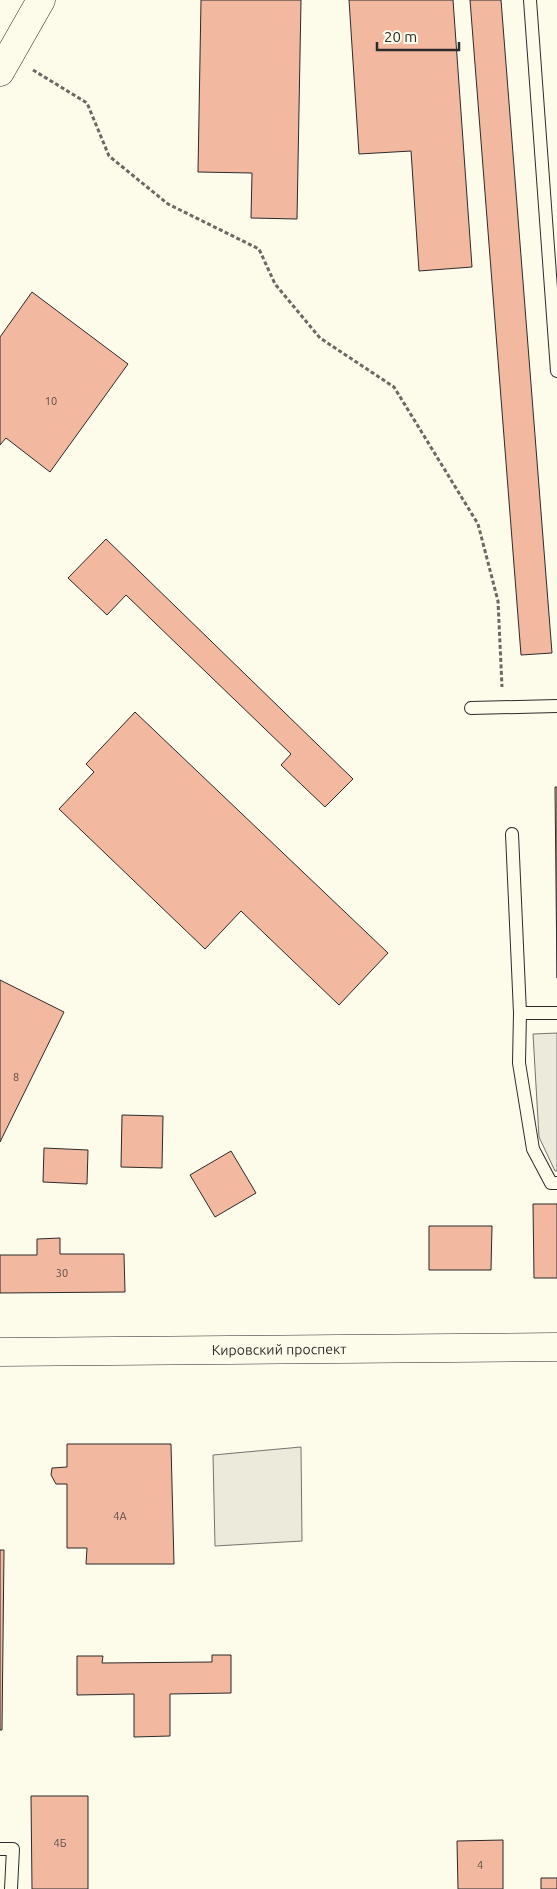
<svg xmlns="http://www.w3.org/2000/svg" width="557" height="1889" font-family="Ubuntu,sans-serif">
  <style>
    .parking { fill: #eceadb; stroke: #74746e }
    .building { fill: #f2b8a0; stroke: #2b2b2b }
    .lines { fill: none; stroke-linecap: round; stroke-linejoin: round }
    .service-casing { stroke: #2b2b2b; stroke-width: 14 }
    .tertiary-casing { stroke: #2b2b2b; stroke-width: 29 }
    .secondary-casing { stroke: #2b2b2b; stroke-width: 29 }
    .path { stroke: #6a6964; stroke-width: 3; stroke-dasharray: 4 2.5; stroke-linecap: butt }
    .service { stroke: #fdfbea; stroke-width: 12 }
    .tertiary { stroke: #fdfbea; stroke-width: 28 }
    .secondary { stroke: #fdfbea; stroke-width: 28 }
    .labels { text-anchor: middle; dominant-baseline: central; stroke-width: 4; stroke-linejoin: round; paint-order: stroke }
    .number-label { font-size: 11px; fill: #5d4e48 }
    .street-label { font-size: 14px; fill: #2b2b2b; stroke: #fdfbea }
  </style>
  <rect width="100%" height="100%" fill="#fdfbea"/>
  <path class="parking" d="M557,1033V1171H555L539,1137L533,1034Z
    M301,1447L302,1541L215,1546L213,1455Z"/>
  <path class="building" d="M201,0H301L297,219L251,218L252,173L198,172Z
    M349,0H453L472,267L419,271L411,151L359,154Z
    M470,0H501L552,653L521,655Z
    M32,292L128,364L50,472L6,438L0,445V337Z
    M106,539L353,779L325,807L281,765L291,754L126,595L107,615L68,578Z
    M135,712L388,953L339,1005L241,911L205,949L59,809L94,772L86,764Z
    M555,787H557V978Z
    M0,980L64,1012L0,1142Z
    M122,1115L163,1116L162,1168L121,1167Z
    M44,1148L88,1150L87,1184L43,1182Z
    M231,1151L256,1193L215,1217L190,1175Z
    M533,1204H557V1278H534Z
    M429,1226H492L491,1270H429Z
    M60,1238V1254H124L125,1292L0,1293V1255H37V1239Z
    M67,1444H171L174,1564H86L87,1548H67V1484H56L51,1475L52,1468L67,1467Z
    M0,1550H4L2,1730H0Z
    M212,1655H231V1693L170,1694V1736L134,1737V1694L77,1695V1656H103L102,1663L212,1662Z
    M31,1796H88V1889H32Z
    M503,1840V1889H458L457,1841Z
    M541,1878H557V1889H541Z"/>
  <g class="lines">
    <g class="service-casing">
      <path id="service" d="M530,0L557,371
        M471,708L557,706
        M512,834L520,1013
        M557,1013H520L519,1063L533,1149L551,1183H557
        M0,1849H13L11,1889"/>
    </g>
    <g class="tertiary-casing">
      <path id="tertiary" d="M0,72L41,0"/>
    </g>
    <g class="secondary-casing">
      <g id="secondary">
        <path id="s1" d="M0,1352L557,1347"/>
      </g>
    </g>
    <path class="path" d="M33,70L87,103L109,156L168,204L259,249L275,284L320,338L394,387L478,524L498,601L502,687"/>
    <use href="#service" class="service"/>
    <use href="#tertiary" class="tertiary"/>
    <use href="#secondary" class="secondary"/>
  </g>
  <g class="labels">
    <g class="number-label">
      <text x="51" y="401">10</text>
      <text x="16" y="1077">8</text>
      <text x="62" y="1273">30</text>
      <text x="120" y="1516">4А</text>
      <text x="60" y="1843">4Б</text>
      <text x="480" y="1865">4</text>
    </g>
    <g class="street-label">
      <text stroke="none"><textPath href="#s1" startOffset="279">Кировский проспект</textPath></text>
    </g>
  </g>
  <path d="M377 42v8h82v-8" fill="none" stroke="#2b2b2b" stroke-width="2.5"/>
  <text x="384" y="42" font-size="15" fill="#2b2b2b" stroke="#fdfbea" stroke-width="4" paint-order="stroke">20 m</text>
</svg>
